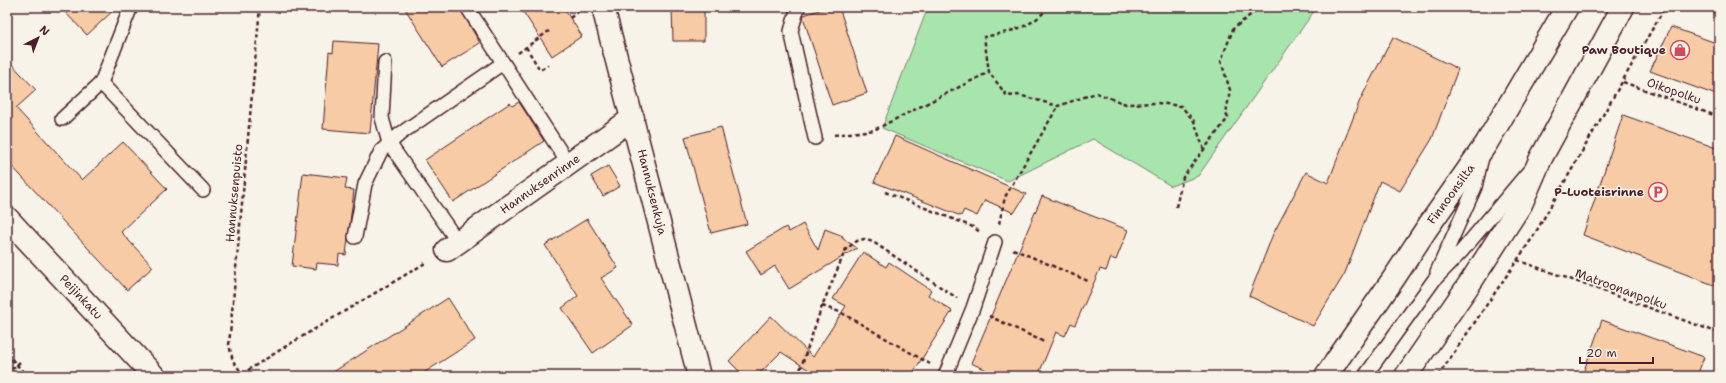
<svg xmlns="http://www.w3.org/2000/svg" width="1726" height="383" font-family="'Shantell Sans',sans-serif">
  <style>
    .green { fill: #a7e5ad; stroke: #78826c }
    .building { fill: #f7cba5; stroke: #4a1f2b }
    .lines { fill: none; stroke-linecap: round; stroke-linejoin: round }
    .service-casing { stroke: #4a1f2b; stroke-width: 16 }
    .minor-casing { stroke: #4a1f2b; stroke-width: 25 }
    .primary-casing { stroke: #4a1f2b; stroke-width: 25 }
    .path { stroke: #4a1f2b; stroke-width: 2.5; stroke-dasharray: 4 3; stroke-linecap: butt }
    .service { stroke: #f7f3e8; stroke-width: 13 }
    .minor { stroke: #f7f3e8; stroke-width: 22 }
    .primary { stroke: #f7f3e8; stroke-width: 22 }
    .labels { text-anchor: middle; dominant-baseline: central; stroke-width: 3; stroke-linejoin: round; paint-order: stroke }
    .poi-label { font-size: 12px; font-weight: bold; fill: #4a1f2b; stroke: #f7f3e8; text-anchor: end }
    .street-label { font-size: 12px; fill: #4a1f2b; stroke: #f7f3e8 }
  </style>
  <rect width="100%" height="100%" fill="#f7f3e8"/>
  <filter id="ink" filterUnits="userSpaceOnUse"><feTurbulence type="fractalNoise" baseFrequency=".025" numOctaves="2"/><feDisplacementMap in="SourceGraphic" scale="8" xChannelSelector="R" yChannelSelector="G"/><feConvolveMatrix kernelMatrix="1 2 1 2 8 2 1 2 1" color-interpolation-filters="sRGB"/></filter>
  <g filter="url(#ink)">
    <path class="green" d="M928,7H1317L1198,176L1171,186L1093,139L1008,181L882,128Z"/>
    <path class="building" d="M60,7H117L87,35Z
      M404,7H459L480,43L442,67Z
      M520,7H563L582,36L552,56Z
      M672,7H704V41H673Z
      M828,7H839L867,93L832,105L803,17L804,15Z
      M1671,27L1719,44V96L1650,71Z
      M1393,37L1458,69L1432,139L1400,191L1380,181L1345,273L1313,326L1249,296L1273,234L1306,172L1328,183L1360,100Z
      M334,41L378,44L370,133L323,129L329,52L333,53Z
      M7,59L36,90L16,108L82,180L123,142L167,189L121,232L153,267L127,290L7,161Z
      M519,102L544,141L453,202L425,160L510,103L512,106Z
      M1623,115L1719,149V287L1583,235Z
      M721,127L747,224L711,233L685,137Z
      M895,136L1026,194L1014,213L985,200L977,216L964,210L961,216L874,182Z
      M608,166L620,186L603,196L591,176Z
      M303,173L347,178L345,189L354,190L346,255L339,254L338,265L317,263L316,269L292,266Z
      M1042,196L1128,230L1116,260L1111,258L1106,271L1100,269L1075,325L1071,323L1065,336L1056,332L1038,376H1000L971,363Z
      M587,219L618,268L601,278L633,325L593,353L562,308L578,296L545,245Z
      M803,224L818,250L825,229L843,236L842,238L857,248L789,289L775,266L761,275L746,251L786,227L789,232Z
      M863,252L886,267L889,262L931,290L928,295L952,311L911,376H818L781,352L757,376H744L729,361L771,316L813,357L846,306L833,299Z
      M448,298L475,340L419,376H327Z
      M1602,320L1704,357L1697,376H1582Z"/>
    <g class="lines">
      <g class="service-casing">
        <path id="service" d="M467,7L568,163
          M798,7L791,31L815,138
          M130,9L101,83L203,190
          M385,62L382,118L389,143L458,242
          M62,119L101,83
          M355,237L365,184L381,151L400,134L503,63
          M1437,272L1475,187L1482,157
          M945,376L973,308L995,242
          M1365,376L1434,280L1461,252L1530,170"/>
      </g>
      <g class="minor-casing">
        <path id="minor" d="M605,7V15L699,376
          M7,218L154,376
          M447,250L633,118"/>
      </g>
      <g class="primary-casing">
        <path id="primary" d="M1326,376L1394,278L1427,228L1486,144L1567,7
          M1406,376L1472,280L1521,204L1541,158L1623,7"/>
      </g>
      <path class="path" d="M1048,7C1033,28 1008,32 984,37L989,72L1007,96L1019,95L1058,106L1096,93L1126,104L1158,103L1181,106L1194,121L1204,150
        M570,18L581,9
        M526,47L540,70L548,65
        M518,53L549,31
        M1623,82L1719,117
        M834,135L874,130L989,72
        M885,192L973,227L980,232
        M1176,207L1183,177L1228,118L1226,114L1230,90L1221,61L1233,29L1260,7
        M999,224L1005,197L1058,106
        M1013,249L1088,281
        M1517,260L1719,333
        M822,306L840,312L930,364
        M989,316L1046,343
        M7,354L27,376
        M7,374L20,362
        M242,374L288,345L427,262
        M244,376L233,361L229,345L260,7
        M798,376L822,306L846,249L857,241L864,239L873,242L957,298
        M1438,376L1533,237L1665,7"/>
      <use href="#service" class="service"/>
      <use href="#minor" class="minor"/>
      <use href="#primary" class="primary"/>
    </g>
  </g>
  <defs>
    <g id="shop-ring" transform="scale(1)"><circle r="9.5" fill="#f7f3e8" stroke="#d1495b" stroke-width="1.5"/><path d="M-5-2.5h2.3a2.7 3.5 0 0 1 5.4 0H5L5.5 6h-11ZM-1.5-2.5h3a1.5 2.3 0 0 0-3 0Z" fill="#d1495b"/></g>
    <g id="parking-ring" transform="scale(1)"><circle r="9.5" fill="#f7f3e8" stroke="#d1495b" stroke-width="1.5"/><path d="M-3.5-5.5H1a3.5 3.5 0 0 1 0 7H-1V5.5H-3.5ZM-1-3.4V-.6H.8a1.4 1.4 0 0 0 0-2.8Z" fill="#d1495b"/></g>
  </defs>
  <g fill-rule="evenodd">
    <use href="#shop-ring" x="1680" y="50"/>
    <use href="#parking-ring" x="1658" y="192"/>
  </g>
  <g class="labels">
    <g class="poi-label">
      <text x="1666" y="50">Paw Boutique</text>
      <text x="1644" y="192">P-Luoteisrinne</text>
    </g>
    <g class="street-label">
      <text transform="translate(1674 91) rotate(19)">Oikopolku</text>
      <text transform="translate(540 184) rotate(-35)">Hannuksenrinne</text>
      <text transform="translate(652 192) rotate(76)">Hannuksenkuja</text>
      <text transform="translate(234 193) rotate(-85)">Hannuksenpuisto</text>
      <text transform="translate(1451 194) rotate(-54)">Finnoonsilta</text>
      <text transform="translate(1621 289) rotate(20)">Matroonanpolku</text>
      <text transform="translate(81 297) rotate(47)">Peijinkatu</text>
    </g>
  </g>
  <rect width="1726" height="383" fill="none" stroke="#f7f3e8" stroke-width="24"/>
  <rect x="12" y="12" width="1702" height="359" fill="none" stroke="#4a1f2b" stroke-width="1.5" filter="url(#ink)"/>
  <g transform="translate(38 38) rotate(42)" stroke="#f7f3e8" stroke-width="3" paint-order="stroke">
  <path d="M0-3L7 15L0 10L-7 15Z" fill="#4a1f2b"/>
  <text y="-6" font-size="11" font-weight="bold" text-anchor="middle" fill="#4a1f2b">N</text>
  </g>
  <path d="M1580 357v6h73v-6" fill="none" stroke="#4a1f2b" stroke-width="2"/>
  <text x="1586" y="357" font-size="12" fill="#4a1f2b" stroke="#f7f3e8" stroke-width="3" paint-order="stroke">20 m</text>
</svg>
